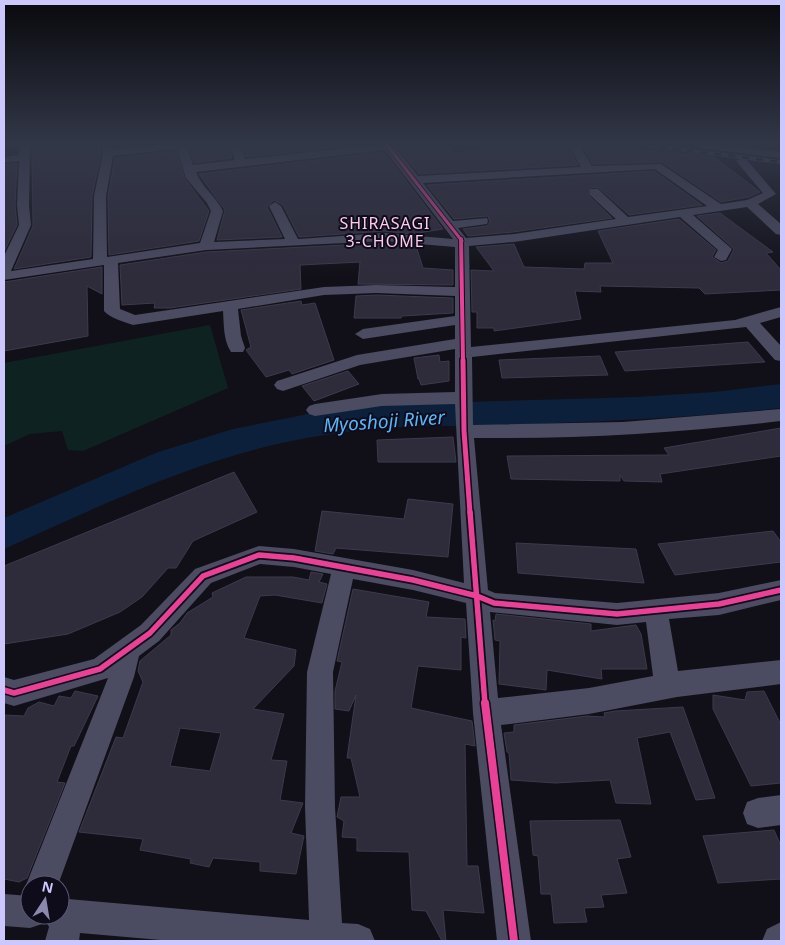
<svg xmlns="http://www.w3.org/2000/svg" width="785" height="945" font-family="'Noto Sans',sans-serif">
  <style>
    .green { fill: #0f2222 }
    .water { fill: #0d203b }
    .building { fill: #2e2b3b; stroke: #3c3a4c; fill-rule: evenodd }
    .lines { fill: none; stroke-linecap: round; stroke-linejoin: round }
    .minor { fill: #4b4b61; fill-rule: evenodd }
    .rail-casing { stroke: #3e525f; stroke-width: 4 }
    .rail { stroke: #0e0c1b; stroke-width: 2.5; stroke-dasharray: 7; stroke-linecap: butt }
    .cycleway-far4-casing { stroke: #0e0c1b; stroke-width: 5 }
    .cycleway-far3-casing { stroke: #0e0c1b; stroke-width: 6 }
    .cycleway-far2-casing { stroke: #0e0c1b; stroke-width: 8 }
    .cycleway-far1-casing { stroke: #0e0c1b; stroke-width: 9 }
    .cycleway-casing { stroke: #0e0c1b; stroke-width: 11 }
    .cycleway-far4 { stroke: #ea4096; stroke-width: 3 }
    .cycleway-far3 { stroke: #ea4096; stroke-width: 4 }
    .cycleway-far2 { stroke: #ea4096; stroke-width: 5 }
    .cycleway-far1 { stroke: #ea4096; stroke-width: 5.5 }
    .cycleway { stroke: #ea4096; stroke-width: 8 }
    .labels { text-anchor: middle; dominant-baseline: central; stroke-width: 4; stroke-linejoin: round; paint-order: stroke }
    .far-neighbourhood-label { font-size: 16px; letter-spacing: 1px; fill: #fdcaed; stroke: #0e0c1b }
    .water-label { font-size: 19px; font-style: italic; fill: #5ab6f9; stroke: #0e0c1b }
  </style>
  <rect width="100%" height="100%" fill="#111018"/>
  <path class="green" d="M210,325L228,388L83,451L68,450L62,431L30,434L4,446V363Z"/>
  <path class="water" d="M781,384V408C681,419 581,422 481,426C461,427 441,425 420,426C380,428 340,432 301,439C196,459 100,506 4,549V518L158,452L233,429L308,414L403,404L637,397L714,392Z"/>
  <path class="building" d="M57,145H100L101,153L92,196L91,257L14,269L33,226L32,148Z
    M191,145H228L232,158L194,163L188,146Z
    M242,145H360L246,157Z
    M395,145H443L455,153L504,145L568,147L578,165L419,174Z
    M582,145H606L714,157L760,192L749,197L721,202L662,162L593,164Z
    M176,151L185,179L209,211L199,241L109,255L108,196L115,158Z
    M384,152L443,229L412,234L384,231L299,237L283,205L274,200L267,207L282,237L217,240L225,210L199,174Z
    M17,163L15,205L17,225L4,252V165Z
    M654,171L702,205L629,215L599,188L590,187L589,196L612,218L513,232L468,236L463,229L487,226L490,222L488,216L454,219L427,185Z
    M720,213L773,252L766,253L781,270V290L705,294L699,288L600,286L601,292L575,291L581,319L494,331V328H477V312H472L471,270L494,271L476,247L514,244L524,267L584,269L585,263H613L598,231L679,219L716,250L712,257L721,263L728,261L734,249L697,216Z
    M384,243L416,246L423,268L453,270V285L358,284L360,262L300,265L301,289L170,308H154L155,303L122,305L120,265L206,252Z
    M102,267V294L87,286L88,336L4,351V282Z
    M376,295L453,298V313L402,316L401,318H354L356,296Z
    M301,301L302,305L315,303L334,360L292,374L289,370L266,377L246,350L251,347L241,310Z
    M748,342L765,362L625,371L615,352Z
    M439,355L440,362L449,361V381L421,385L419,379H418L414,358Z
    M600,356L608,375L502,378L499,360Z
    M348,371L359,384L314,401L302,386Z
    M781,428V456L660,474L662,482L624,481L620,475V481L511,479L507,456L669,455L664,448Z
    M453,437L456,462H378L377,440Z
    M234,472L257,512L193,541L176,568H168L142,597L120,612L68,634L4,644V566Z
    M408,499L453,504L448,557L336,548L333,554L315,551L322,511L404,519Z
    M773,531L781,542V562L675,575L658,544Z
    M516,543L636,549L644,583L518,573Z
    M311,572L323,574L319,582L327,584L322,603L275,595L260,596L244,638L296,650L294,666L253,709L284,714L271,760L287,761L280,800L303,803L291,833L304,836L296,874L260,871V862L213,858L209,867L190,863L191,859L140,850L143,839L79,832L116,737L123,738L143,682L138,671L140,661L171,635V630L180,623L187,613L213,597L212,593L246,577H293L309,580ZM180,728L221,733L210,771L170,766Z
    M353,589L429,602L426,617L465,619L466,638L461,637V670L418,666L411,708L472,721L475,746L465,744L467,866H478L484,913L443,910L446,941H442L426,911L412,910L409,852L357,851V838L342,837L344,821L337,817L341,797H360L351,758H347L356,695L349,711L335,709V691L342,662L337,661Z
    M496,614L591,624V631L636,625L641,634L647,669H601L602,679L547,670L546,690L499,684L500,641L495,640L493,620L495,621Z
    M75,691L98,696L74,746H71L57,782L65,783L27,878L19,882L4,879V715L24,716L28,708L39,702L54,706L59,696L71,698Z
    M764,691L781,725V783L751,786L713,709V695L745,700L747,692Z
    M683,707L715,798L696,800L670,732L637,738L651,804L616,803L610,780L555,783L511,780L509,753L507,752L504,733L514,732V725L587,716L605,717L604,713L615,711Z
    M620,820L631,857L617,859L627,893L601,895L604,907L584,908L587,922L554,923L551,894H541L538,856L533,855L530,821Z
    M774,830L781,846V879L718,883L703,836Z"/>
  <g class="lines">
    <path class="minor" d="M20,145H30L29,205L31,225L11,271L93,259L94,196L103,153L102,145H112L113,149L155,145H186L193,165L235,160L230,145H240L245,159L374,145H393L418,176L581,167L569,145H579L592,166L661,164L721,204L747,200L763,193L736,161L742,158L746,159L776,194L758,204L781,224V235L776,234L747,207L693,215L732,249L726,260L721,261L714,257L718,250L680,217L514,242L469,246L471,347L735,320L781,307V317L760,323L781,346V361L775,360L746,327L472,357L473,425L623,422L781,409V421C679,433 577,439 474,438L488,590L495,593L617,603L719,593L781,580V600L719,615L669,619L678,671L781,660V684L677,697L589,714L501,725L531,941H497L473,713L466,603L413,590L353,579L333,672L335,807L342,923L358,924L370,929L375,941H172L80,933L79,941H45L49,927L44,917L42,924L30,928L4,926V894L30,896V915H60V899H68L309,920L305,807L307,672L331,574L294,567L260,564L211,583L159,641L139,656L134,677L58,885H30V895L26,885L108,678L14,706L4,703V677L14,680L94,659L141,625L195,569L259,546L294,549L413,570L464,583L455,404L382,406L315,416L309,414L306,410L309,406L315,404L382,394L455,392V349L360,365L283,391L277,389L274,385L277,381L357,355L455,339V325L363,339L355,334L363,329L455,316V296L376,293L324,295L238,309L241,336L245,348L243,352H231C223,340 224,324 223,311L133,325C124,322 110,318 104,311V265L4,280V256L19,225L17,205L19,161L4,163V157L19,155ZM177,149L186,178L207,203L211,211L200,243L107,257L106,196L113,156ZM385,150L453,239L384,233L298,239L281,206L275,202L269,206L285,239L214,242L223,211C216,196 201,187 196,172ZM655,169L707,206L628,217L598,189H590V195L616,219L514,234L466,238L458,228L487,224L488,221L487,218L453,221L423,183ZM384,241L455,247V287L376,285L324,287L135,315L120,309L118,263L206,250ZM490,612L617,625L646,622L653,676L589,688L498,698Z
      M696,145H723L781,152V158L701,148Z
      M781,795V825L758,828L747,824L743,813L747,802L758,798Z
      M781,922V941H762L767,929Z"/>
    <g class="rail-casing">
      <path id="rail" d="M645,145L781,162"/>
    </g>
    <use href="#rail" class="rail"/>
    <g class="cycleway-far4-casing">
      <path id="cycleway-far4" d="M387,145L462,241"/>
    </g>
    <g class="cycleway-far3-casing">
      <path id="cycleway-far3" d="M461,239L463,361"/>
    </g>
    <g class="cycleway-far2-casing">
      <path id="cycleway-far2" d="M463,360L464,431L470,513"/>
    </g>
    <g class="cycleway-far1-casing">
      <path id="cycleway-far1" d="M470,512L485,704
        M4,690L14,693L100,669L150,633L203,576L259,555L294,558L413,580L477,596L494,603L617,614L719,604L781,590"/>
    </g>
    <g class="cycleway-casing">
      <path id="cycleway" d="M485,703L514,941"/>
    </g>
    <use href="#cycleway-far4" class="cycleway-far4"/>
    <use href="#cycleway-far3" class="cycleway-far3"/>
    <use href="#cycleway-far2" class="cycleway-far2"/>
    <use href="#cycleway-far1" class="cycleway-far1"/>
    <use href="#cycleway" class="cycleway"/>
  </g>
  <linearGradient id="sky" x2="0" y2="1"><stop stop-color="#09090d"/><stop offset="0.52" stop-color="#323748"/><stop offset="1" stop-color="#323748" stop-opacity="0"/></linearGradient>
  <rect width="785" height="277" fill="url(#sky)"/>
  <g class="labels">
    <g class="far-neighbourhood-label">
      <text x="385" y="223">SHIRASAGI<tspan x="385" dy="18">3-CHOME</tspan></text>
    </g>
    <g class="water-label">
      <text transform="translate(384 421) rotate(-4)">Myoshoji River</text>
    </g>
  </g>
  <rect width="785" height="945" fill="none" stroke="#ccc8fd" stroke-width="10"/>
  <g transform="translate(45 900) rotate(12)"><circle r="24" fill="#0e0c1b" stroke="#5a5775"/>
  <path d="M0-4L9 19L0 12L-9 19Z" fill="#8b88ad"/>
  <text y="-8" font-size="14" font-weight="bold" text-anchor="middle" fill="#ccc8fd">N</text>
  </g>
</svg>
